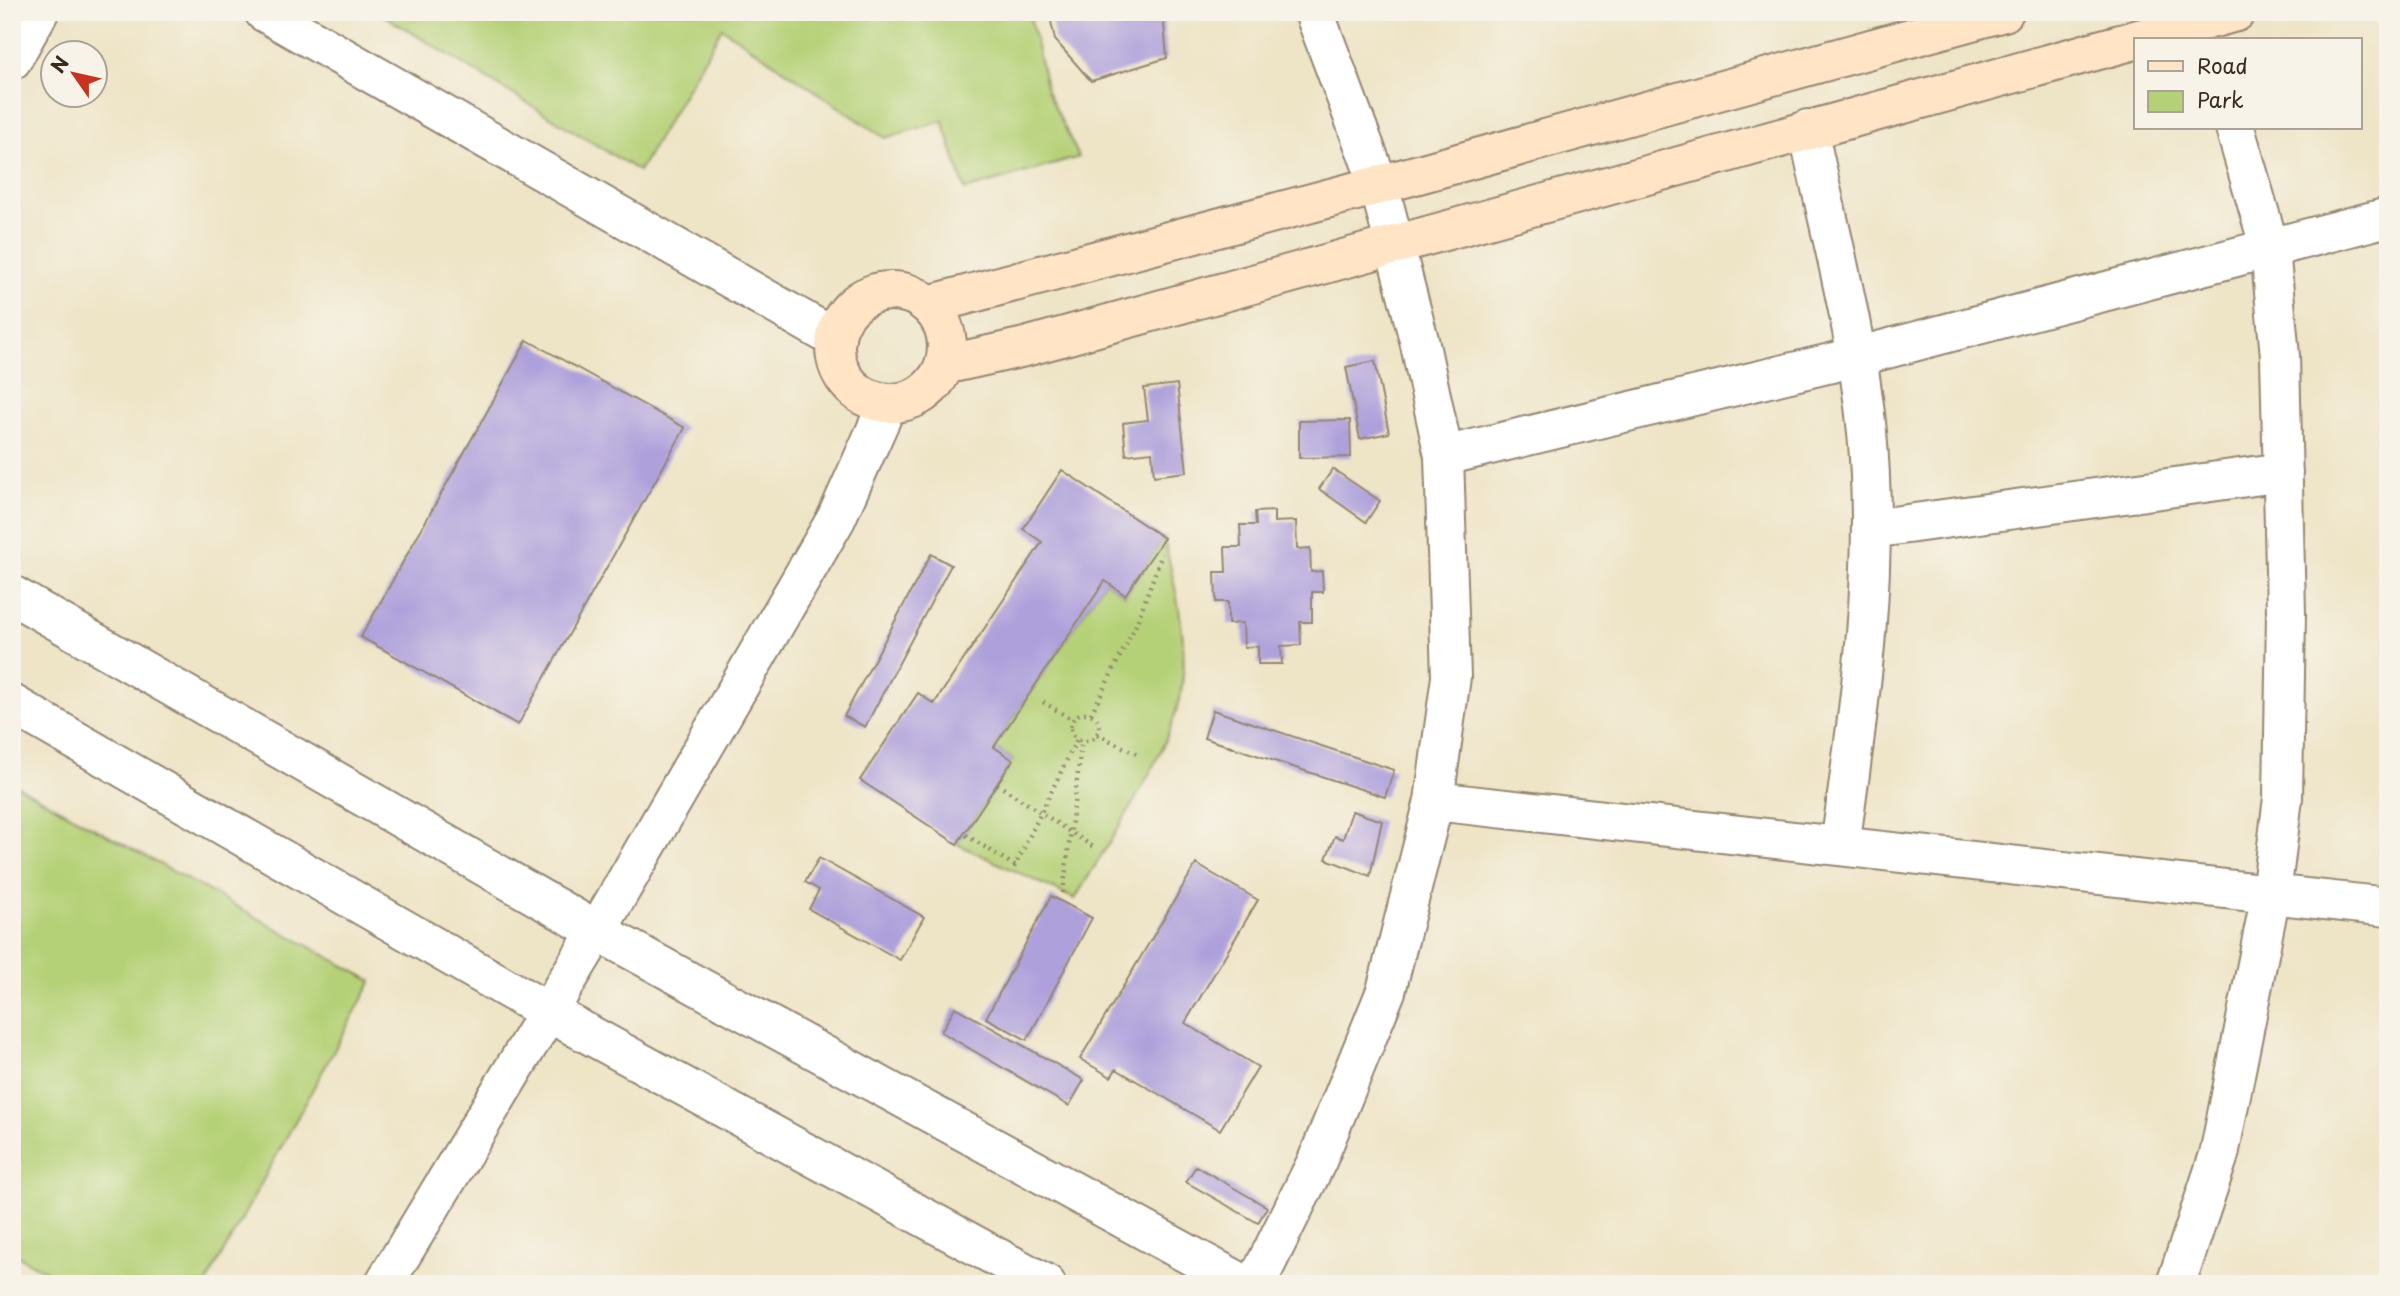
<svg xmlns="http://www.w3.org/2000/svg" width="2400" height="1296" font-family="'Playpen Sans',sans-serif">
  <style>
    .green { fill: #b5d177; stroke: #787e4a; stroke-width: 2 }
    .building { fill: #aea0db }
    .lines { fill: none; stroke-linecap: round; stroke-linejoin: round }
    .minor-casing { stroke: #948772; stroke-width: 42 }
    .tertiary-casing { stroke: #948772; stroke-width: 42 }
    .secondary-casing { stroke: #948772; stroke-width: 42 }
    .path { stroke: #948772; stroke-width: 4.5; stroke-dasharray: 2 5; stroke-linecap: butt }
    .minor { stroke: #fff; stroke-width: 38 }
    .tertiary { stroke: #fff; stroke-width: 38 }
    .secondary { stroke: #ffe4c6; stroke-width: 38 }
  </style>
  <rect width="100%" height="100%" fill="#f7f3e8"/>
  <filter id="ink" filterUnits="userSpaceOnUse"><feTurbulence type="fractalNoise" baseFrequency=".0143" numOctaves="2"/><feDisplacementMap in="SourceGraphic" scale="14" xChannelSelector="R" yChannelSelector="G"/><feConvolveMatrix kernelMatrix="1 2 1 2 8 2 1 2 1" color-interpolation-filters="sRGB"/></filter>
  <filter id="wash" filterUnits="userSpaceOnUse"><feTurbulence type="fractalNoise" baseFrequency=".00686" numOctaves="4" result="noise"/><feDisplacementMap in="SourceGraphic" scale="28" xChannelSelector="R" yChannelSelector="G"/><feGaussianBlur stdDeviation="1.57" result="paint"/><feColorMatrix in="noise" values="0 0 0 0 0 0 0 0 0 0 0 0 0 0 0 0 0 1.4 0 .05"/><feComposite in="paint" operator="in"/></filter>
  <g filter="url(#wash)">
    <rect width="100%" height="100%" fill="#eee4c6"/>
    <path class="green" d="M378,12H1029L1047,91L1079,157L965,190L943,121L885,138L722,28L639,171Z
      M1164,538C1175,587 1191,646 1180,696C1167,759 1108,842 1075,899L957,844L1013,760L994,747L1105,581L1125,595Z
      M12,783L372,981L206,1284H69L12,1253Z"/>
    <g id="blocks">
      <path class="building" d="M1049,12H1163L1167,58L1091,81L1055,40Z
        M527,340L685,428L518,725L361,637Z
        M1375,361L1389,433L1360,439L1346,367Z
        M1177,384L1187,472L1154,476L1152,452L1126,455L1123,423L1148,420L1144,388Z
        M1350,420L1351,457L1299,458V421Z
        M1333,469L1380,501L1366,522L1319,489Z
        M1062,470L1164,538L1125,595L1105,581L994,747L1013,760L957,844L860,780L918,693L934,704L1042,542L1023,529Z
        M1274,511V522L1296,521L1297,549L1310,548L1311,572L1322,571L1323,592H1312V622H1300L1301,645L1281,646L1282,664H1258V646L1244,647L1243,623L1228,624V602H1216L1215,572H1226L1225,547H1241L1240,525H1256L1255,512Z
        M931,554L951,565L865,727L844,716Z
        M1213,710L1394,770L1385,797L1204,738Z
        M1352,811L1382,821L1370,876L1326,859L1335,836L1343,839Z
        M819,858L924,917L900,960L809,909L819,890L805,882Z
        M1196,864L1258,900L1185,1023L1258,1067L1220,1130L1116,1069L1111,1077L1080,1059Z
        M1051,896L1092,918L1027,1040L986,1018Z
        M955,1007L1084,1080L1069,1106L941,1032Z
        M1196,1166L1267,1207L1258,1223L1186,1182Z"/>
    </g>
  </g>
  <g filter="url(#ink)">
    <use href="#blocks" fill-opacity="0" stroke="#948772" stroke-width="2"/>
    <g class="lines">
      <g class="minor-casing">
        <path id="minor" d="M264,12L836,339
          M1808,129C1829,229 1857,330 1867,432C1880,570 1859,710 1840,846
          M1444,456L1856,357L2388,217
          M1871,529L2283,472
          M1434,801L2388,907
          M384,1284L597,931L836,519L888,403
          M1256,1284L1317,1161L1386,991L1434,801L1451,677L1444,456L1419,340L1379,185L1314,12
          M2176,1284L2219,1155L2271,894L2283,798L2286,613L2280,356L2270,249L2235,128"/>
      </g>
      <g class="tertiary-casing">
        <path id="tertiary" d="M12,60L39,12
          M12,595L597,931L1243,1284
          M12,704L548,1012L1046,1284"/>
      </g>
      <g class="secondary-casing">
        <path id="secondary" d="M835 347a56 56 0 1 1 112 0a56 56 0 1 1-112 0Z
          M928,305L1379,185L2004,12
          M944,365L1025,347L2236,12"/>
      </g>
      <path class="path" d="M1043,702L1073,720
        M1071 727a14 14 0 1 1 28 0a14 14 0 1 1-28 0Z
        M1091,714L1136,625L1162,554
        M1097,734L1139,755
        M997,784L1095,848
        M966,835L1015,866L1077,739
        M1063,893L1082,740"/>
      <use href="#minor" class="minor"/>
      <use href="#tertiary" class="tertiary"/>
      <use href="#secondary" class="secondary"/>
    </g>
  </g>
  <rect width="2400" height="1296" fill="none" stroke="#f7f3e8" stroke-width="42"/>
  <rect x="2134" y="38" width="228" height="91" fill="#f7f3e8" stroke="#aca397" stroke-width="2"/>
  <rect x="2148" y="61" width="35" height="10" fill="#ffe4c6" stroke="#aca397" stroke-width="2"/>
  <text x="2197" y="74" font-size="21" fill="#3b2a1e">Road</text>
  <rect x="2148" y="91" width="35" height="21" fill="#b5d177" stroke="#aca397" stroke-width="2"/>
  <text x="2197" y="108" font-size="21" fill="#3b2a1e">Park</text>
  <g transform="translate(74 74) rotate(304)"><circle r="33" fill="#f7f3e8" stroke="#aca397" stroke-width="2"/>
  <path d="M0-5L12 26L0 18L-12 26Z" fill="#c8321e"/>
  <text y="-10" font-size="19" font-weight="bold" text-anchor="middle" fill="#3b2a1e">N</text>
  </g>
</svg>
